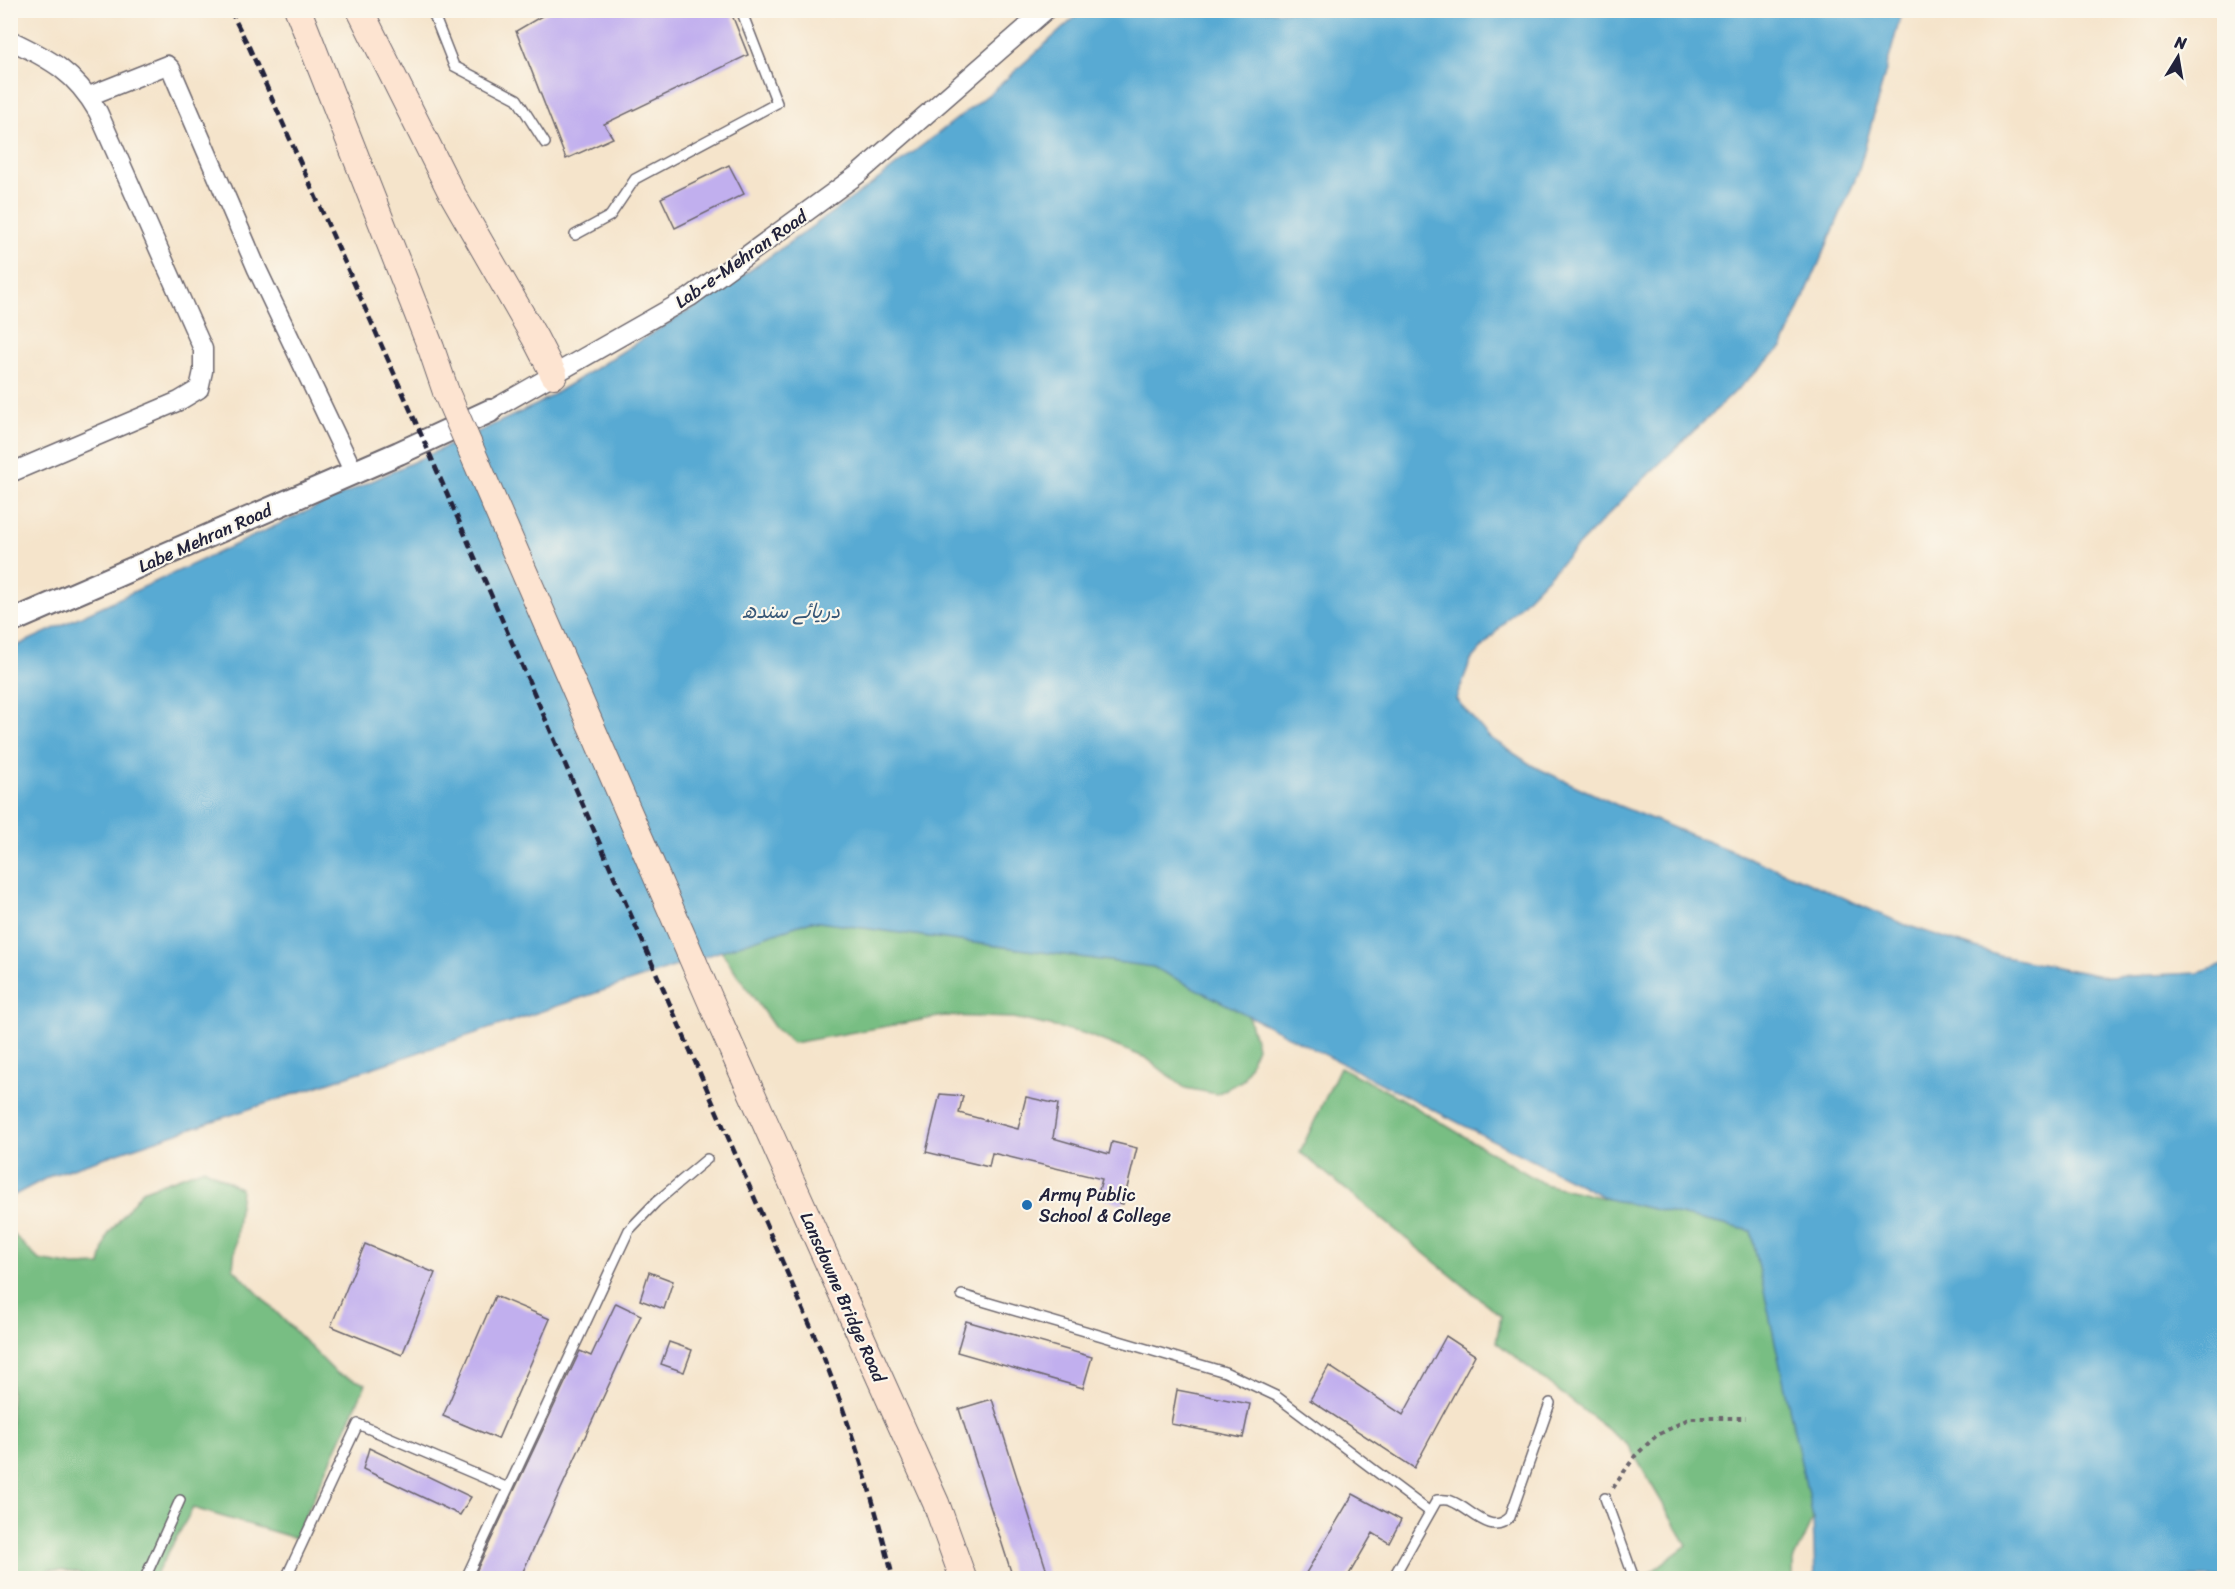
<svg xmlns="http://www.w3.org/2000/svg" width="2235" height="1589" font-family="Sriracha,'Playpen Sans Arabic',sans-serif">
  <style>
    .forest { fill: #78be83; stroke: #4d705f; stroke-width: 1.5 }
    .water { fill: #58aad3; stroke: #3d6687; stroke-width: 1.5 }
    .building { fill: #c1afee }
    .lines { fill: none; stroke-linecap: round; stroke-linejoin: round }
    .service-casing { stroke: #6c666d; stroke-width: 12 }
    .minor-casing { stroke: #6c666d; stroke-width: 21 }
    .tertiary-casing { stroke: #6c666d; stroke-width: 26 }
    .secondary-casing { stroke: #6c666d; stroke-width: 28 }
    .path { stroke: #6c666d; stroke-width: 4; stroke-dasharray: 4.5 4.5; stroke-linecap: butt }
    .service { stroke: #fff; stroke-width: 9 }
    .minor { stroke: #fff; stroke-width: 18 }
    .tertiary { stroke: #fff; stroke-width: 22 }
    .secondary { stroke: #fde4d1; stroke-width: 26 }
    .rail { stroke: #22223b; stroke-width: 4.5; stroke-dasharray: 9 4.5; stroke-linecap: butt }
    .secondary-bridge-casing { stroke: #6c666d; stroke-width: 28; stroke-linecap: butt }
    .secondary-bridge { stroke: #fde4d1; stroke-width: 26 }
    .poi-dot { fill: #1f6fb2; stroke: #fbf7ec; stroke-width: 2 }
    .labels { text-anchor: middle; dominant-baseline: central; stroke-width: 4.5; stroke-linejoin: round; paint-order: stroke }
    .street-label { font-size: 18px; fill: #22223b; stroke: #fbf7ec }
    .poi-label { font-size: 18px; fill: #22223b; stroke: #fbf7ec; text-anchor: start }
    .water-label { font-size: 20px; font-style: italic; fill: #385878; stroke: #fbf7ec }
  </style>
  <rect width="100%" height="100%" fill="#fbf7ec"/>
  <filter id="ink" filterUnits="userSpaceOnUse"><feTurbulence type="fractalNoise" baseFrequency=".0167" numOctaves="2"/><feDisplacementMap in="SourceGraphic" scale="12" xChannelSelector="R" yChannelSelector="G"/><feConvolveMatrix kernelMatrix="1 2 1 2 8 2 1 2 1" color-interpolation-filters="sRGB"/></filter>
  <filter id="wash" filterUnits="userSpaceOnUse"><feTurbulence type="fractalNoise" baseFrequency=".008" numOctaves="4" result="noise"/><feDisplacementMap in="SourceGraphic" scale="24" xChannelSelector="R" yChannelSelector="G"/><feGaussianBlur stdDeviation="1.35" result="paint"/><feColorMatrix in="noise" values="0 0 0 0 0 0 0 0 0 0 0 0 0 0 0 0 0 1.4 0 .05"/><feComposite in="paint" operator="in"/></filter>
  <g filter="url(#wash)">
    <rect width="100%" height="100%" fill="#f5e4cb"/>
    <path class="forest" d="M1021,916L1242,994L1257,1047L1243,1080L1217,1094L1185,1088L1146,1058L1083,1033L1013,1018L944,1016L793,1043L775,1028L702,924Z
      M1340,1067L1400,1098L1544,1184L1608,1199L1672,1202L1752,1231L1784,1347L1813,1518L1793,1561V1578H1643L1687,1545L1629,1446L1496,1342L1501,1316L1300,1152Z
      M204,1168L241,1189L233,1268L336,1373L366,1384L295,1538L193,1508L154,1578H87L77,1572L49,1569L42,1578H11V1237L14,1235L39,1260L74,1266L100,1265L107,1236L142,1191Z"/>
    <path class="water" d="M1082,11H1902L1858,173L1783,346L1632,490L1508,618L1470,662L1456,699L1489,737L1533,766L1617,805L1806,881L1903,924L2000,956L2107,977L2198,973L2224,965V1578H1815L1813,1518L1751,1231L1608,1199L1153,967L811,921L52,1175L11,1197L10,649L538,404L728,286L872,184L993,91Z"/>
    <g id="blocks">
      <path class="building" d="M552,10H730L748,55L604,124L613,138L566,159L516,31Z
        M729,165L744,194L675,228L661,198Z
        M940,1094L963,1096L959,1113L1018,1129L1026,1097L1058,1104L1053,1138L1109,1154L1112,1142L1137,1148L1123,1204L1097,1197L1102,1179L992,1153L989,1167L926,1152Z
        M365,1244L435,1273L402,1355L331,1326Z
        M649,1272L673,1281L664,1309L640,1300Z
        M495,1296L550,1319L498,1439L443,1416Z
        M616,1303L641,1315L520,1578H473L580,1351L591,1356Z
        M966,1321L1092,1357L1083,1388L957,1352Z
        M1446,1336L1475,1355L1414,1468L1310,1400L1329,1366L1403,1415Z
        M669,1342L692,1350L684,1372L661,1364Z
        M1177,1390L1250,1404L1243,1438L1171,1424Z
        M992,1399L1049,1578H1013L959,1409Z
        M369,1448L471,1497L460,1515L363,1469Z
        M1353,1494L1401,1520L1389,1543L1373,1533L1347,1578H1303Z"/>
    </g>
  </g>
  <g filter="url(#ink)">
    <use href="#blocks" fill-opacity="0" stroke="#6c666d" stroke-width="1.5"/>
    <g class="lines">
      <g class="service-casing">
        <path id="service" d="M432,10L454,66L517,99L545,143
          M575,235L610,216L635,179L777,103L741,10
          M962,1295L1225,1372L1276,1396L1430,1512
          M1605,1498L1634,1578
          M145,1578L180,1500
          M286,1578L358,1424L508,1488
          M466,1578L629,1230L656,1202L707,1159
          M1393,1578L1437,1500C1441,1500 1447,1499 1451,1501C1471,1508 1490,1537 1510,1517L1550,1403"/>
      </g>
      <g class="minor-casing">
        <path id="minor" d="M10,40C50,59 75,72 98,112L203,349V371L199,389L179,401L10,473
          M89,96L167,65L171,69L257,269L354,473
          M490,411L690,297L857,175L1046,10"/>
      </g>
      <g class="tertiary-casing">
        <path id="tertiary" d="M10,622L399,453L490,411"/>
      </g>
      <g class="secondary-casing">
        <path id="secondary" d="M298,10L431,348L446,392
          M360,10L450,190L535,338L554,375
          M718,1018L936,1503L963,1578"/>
      </g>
      <path class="path" d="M1613,1488L1635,1456L1656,1436L1690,1418H1746"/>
      <use href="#service" class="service"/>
      <use href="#minor" class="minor"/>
      <use href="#tertiary" class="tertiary"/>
      <use href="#secondary" class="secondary"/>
      <path class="rail" d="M230,10L249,47L417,425L820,1348C850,1424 874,1499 893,1578"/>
      <g class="secondary-bridge-casing">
        <path id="secondary-bridge" d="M446,392L718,1018"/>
      </g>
      <use href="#secondary-bridge" class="secondary-bridge"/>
    </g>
  </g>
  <circle class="poi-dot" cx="1027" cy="1205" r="6"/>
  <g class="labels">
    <g class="street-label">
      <text transform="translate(741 259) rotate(-35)">Lab-e-Mehran Road</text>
      <text transform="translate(205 538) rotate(-24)">Labe Mehran Road</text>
      <text transform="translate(843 1297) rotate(66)">Lansdowne Bridge Road</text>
    </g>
    <g class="poi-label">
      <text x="1039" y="1195">Army Public<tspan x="1039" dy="21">School &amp; College</tspan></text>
    </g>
    <g class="water-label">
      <text x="791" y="611">دریائے سندھ</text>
    </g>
  </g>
  <rect width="2235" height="1589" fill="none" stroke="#fbf7ec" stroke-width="36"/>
  <g transform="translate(2178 57) rotate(11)" stroke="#fbf7ec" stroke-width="4.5" paint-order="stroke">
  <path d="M0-4.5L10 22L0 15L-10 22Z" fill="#22223b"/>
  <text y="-9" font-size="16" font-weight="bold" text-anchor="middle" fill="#22223b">N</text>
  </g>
</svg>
